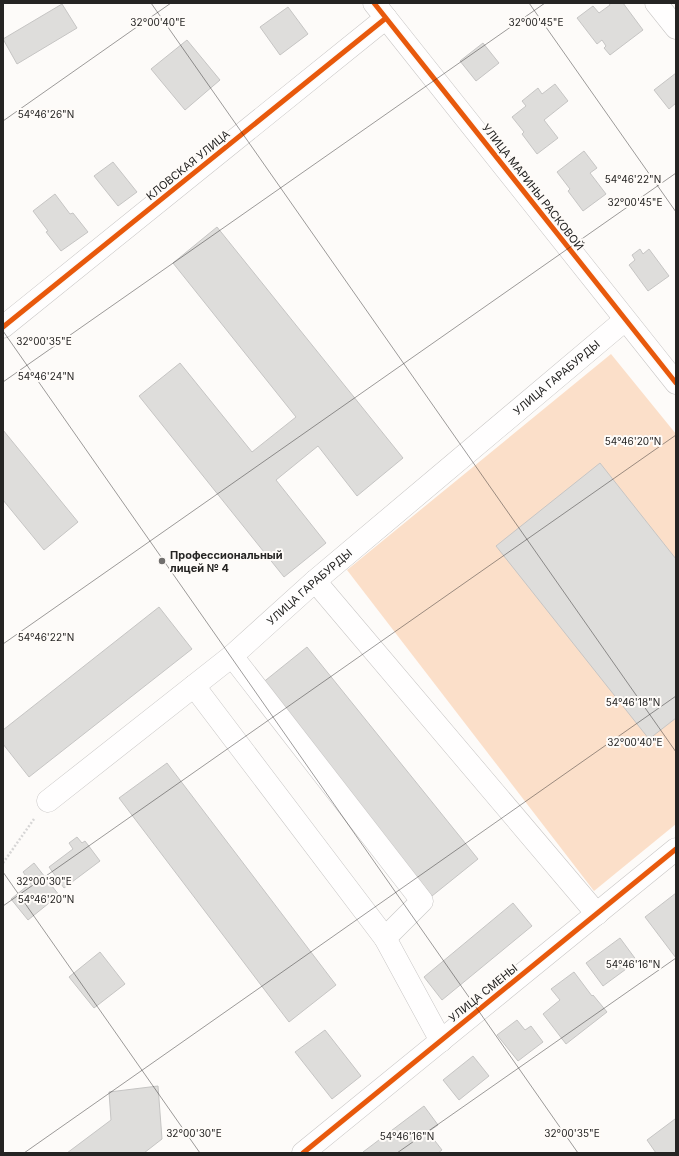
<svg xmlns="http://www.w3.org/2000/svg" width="679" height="1156" font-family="Inter,sans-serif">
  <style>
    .green { fill: #fbdfc9 }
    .building { fill: #dedddb; stroke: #c6c5c4 }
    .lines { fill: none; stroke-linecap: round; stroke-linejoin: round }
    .minor-casing { stroke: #c8c6c5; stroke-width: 23 }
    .path { stroke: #d7d6d6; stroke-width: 2.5; stroke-dasharray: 2 2; stroke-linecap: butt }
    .minor { stroke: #fffefe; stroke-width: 22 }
    .cycleway-casing { stroke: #fefbf8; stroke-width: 8 }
    .cycleway { stroke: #e8590c; stroke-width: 5 }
    .ticks { fill: none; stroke: #252423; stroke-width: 1; stroke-opacity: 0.45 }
    .poi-dot { fill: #716f6e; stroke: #fefbf8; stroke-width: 1.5 }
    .labels { text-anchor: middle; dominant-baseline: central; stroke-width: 4; stroke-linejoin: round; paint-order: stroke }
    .street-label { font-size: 11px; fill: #252423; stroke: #fefbf8 }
    .poi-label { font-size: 11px; font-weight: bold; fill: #252423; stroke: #fefbf8; text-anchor: start }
    .ticks-label { font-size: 10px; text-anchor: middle; fill: #252423; stroke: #fefbf8; stroke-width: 4; stroke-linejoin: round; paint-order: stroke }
  </style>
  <rect width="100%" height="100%" fill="#fdfbf9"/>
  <path class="green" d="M611,354L676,434V824L594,891L347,570Z"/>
  <path class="building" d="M609,3H623L643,30L610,55L604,48L606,46L602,40L597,44L577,18L593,6L599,13L610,5Z
    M62,4L77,28L17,64L3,39Z
    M288,7L308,34L280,55L260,27Z
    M187,40L220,80L185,110L151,69Z
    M483,43L499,63L476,81L460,61Z
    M676,73V103L669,109L654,90Z
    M555,84L568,101L544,120L558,138L537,154L522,134L524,132L512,117L526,106L522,101L538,88L542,94Z
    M584,151L597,168L590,173L606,194L583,211L568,191L570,189L557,172Z
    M113,162L137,192L118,206L94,176Z
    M55,194L70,214L73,213L88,232L61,251L46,232L48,231L33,211Z
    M217,227L403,458L357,496L318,446L276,480L326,543L284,577L139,396L180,363L252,452L296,417L173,263Z
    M640,249L643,254L649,249L669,276L648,291L629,265L635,260L632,255Z
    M3,430L78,522L44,550L3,500Z
    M600,463L676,559V718L649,739L496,546Z
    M159,607L192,649L29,777L3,744V730Z
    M307,647L478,859L432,896L261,684Z
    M167,763L336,985L289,1022L119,798Z
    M77,837L82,843L85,841L100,861L64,888L49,867L73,849L69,843Z
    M34,863L59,895L28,920L11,899L31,883L23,872Z
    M676,893V958L645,917Z
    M513,903L532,926L442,1000L424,977Z
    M620,938L637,961L603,986L586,963Z
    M100,952L125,984L94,1008L69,977Z
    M574,972L592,996L593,995L607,1012L566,1044L543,1014L560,1000L551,989Z
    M517,1020L525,1030L531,1026L543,1042L518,1061L497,1035Z
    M325,1030L361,1076L332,1099L295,1052Z
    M473,1056L489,1076L459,1100L443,1080Z
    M158,1086L162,1139L144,1153H67L111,1120L109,1092Z
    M424,1106L438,1125L428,1132L442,1150L438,1153H364L363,1152Z
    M675,1119L676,1121V1153H656L647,1140Z"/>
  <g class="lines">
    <g class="minor-casing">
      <g id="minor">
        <path d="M374,3L676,383"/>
        <path d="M656,3L676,28"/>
        <path d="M3,327L386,18"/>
        <path d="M315,581L597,914"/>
        <path d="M232,656L422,901L385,938"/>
        <path d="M194,686L385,938L441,1041"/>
        <path id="s1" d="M48,801L232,656L315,581L625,320"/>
        <path d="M303,1153L676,849"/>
      </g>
    </g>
    <path class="path" d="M3,863L34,819"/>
    <use href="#minor" class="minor"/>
    <g class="cycleway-casing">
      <path id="cycleway" d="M374,3L676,383
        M3,327L386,18
        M303,1153L676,849"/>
    </g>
    <use href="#cycleway" class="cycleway"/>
  </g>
  <path class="ticks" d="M151,3L676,752M529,3L676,212M3,121L171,3M3,331L578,1153M3,382L545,3M3,644L676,173M3,872L200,1153M3,906L676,435M24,1153L676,696M397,1153L676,958"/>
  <circle class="poi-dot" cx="162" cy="561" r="4"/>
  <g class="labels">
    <g class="street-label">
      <text transform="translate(188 165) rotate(-39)">КЛОВСКАЯ УЛИЦА</text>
      <text transform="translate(533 187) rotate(52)">УЛИЦА МАРИНЫ РАСКОВОЙ</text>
      <text stroke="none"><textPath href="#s1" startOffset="662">УЛИЦА ГАРАБУРДЫ</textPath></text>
      <text stroke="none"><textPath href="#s1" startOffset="338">УЛИЦА ГАРАБУРДЫ</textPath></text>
      <text transform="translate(483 993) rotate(-39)">УЛИЦА СМЕНЫ</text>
    </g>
    <g class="poi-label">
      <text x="170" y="555">Профессиональный<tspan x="170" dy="13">лицей № 4</tspan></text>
    </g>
  </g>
  <g class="ticks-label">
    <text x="158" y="26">32°00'40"E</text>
    <text x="536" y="26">32°00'45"E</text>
    <text x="46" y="118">54°46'26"N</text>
    <text x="633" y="183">54°46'22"N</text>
    <text x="635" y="206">32°00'45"E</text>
    <text x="44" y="345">32°00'35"E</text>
    <text x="46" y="380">54°46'24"N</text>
    <text x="633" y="445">54°46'20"N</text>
    <text x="46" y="641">54°46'22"N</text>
    <text x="633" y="706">54°46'18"N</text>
    <text x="635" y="746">32°00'40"E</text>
    <text x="44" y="885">32°00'30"E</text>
    <text x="46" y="903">54°46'20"N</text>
    <text x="633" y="968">54°46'16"N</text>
    <text x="194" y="1137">32°00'30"E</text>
    <text x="572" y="1137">32°00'35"E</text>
    <text x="407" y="1140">54°46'16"N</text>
  </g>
  <rect width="679" height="1156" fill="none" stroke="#252423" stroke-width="8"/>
</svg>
